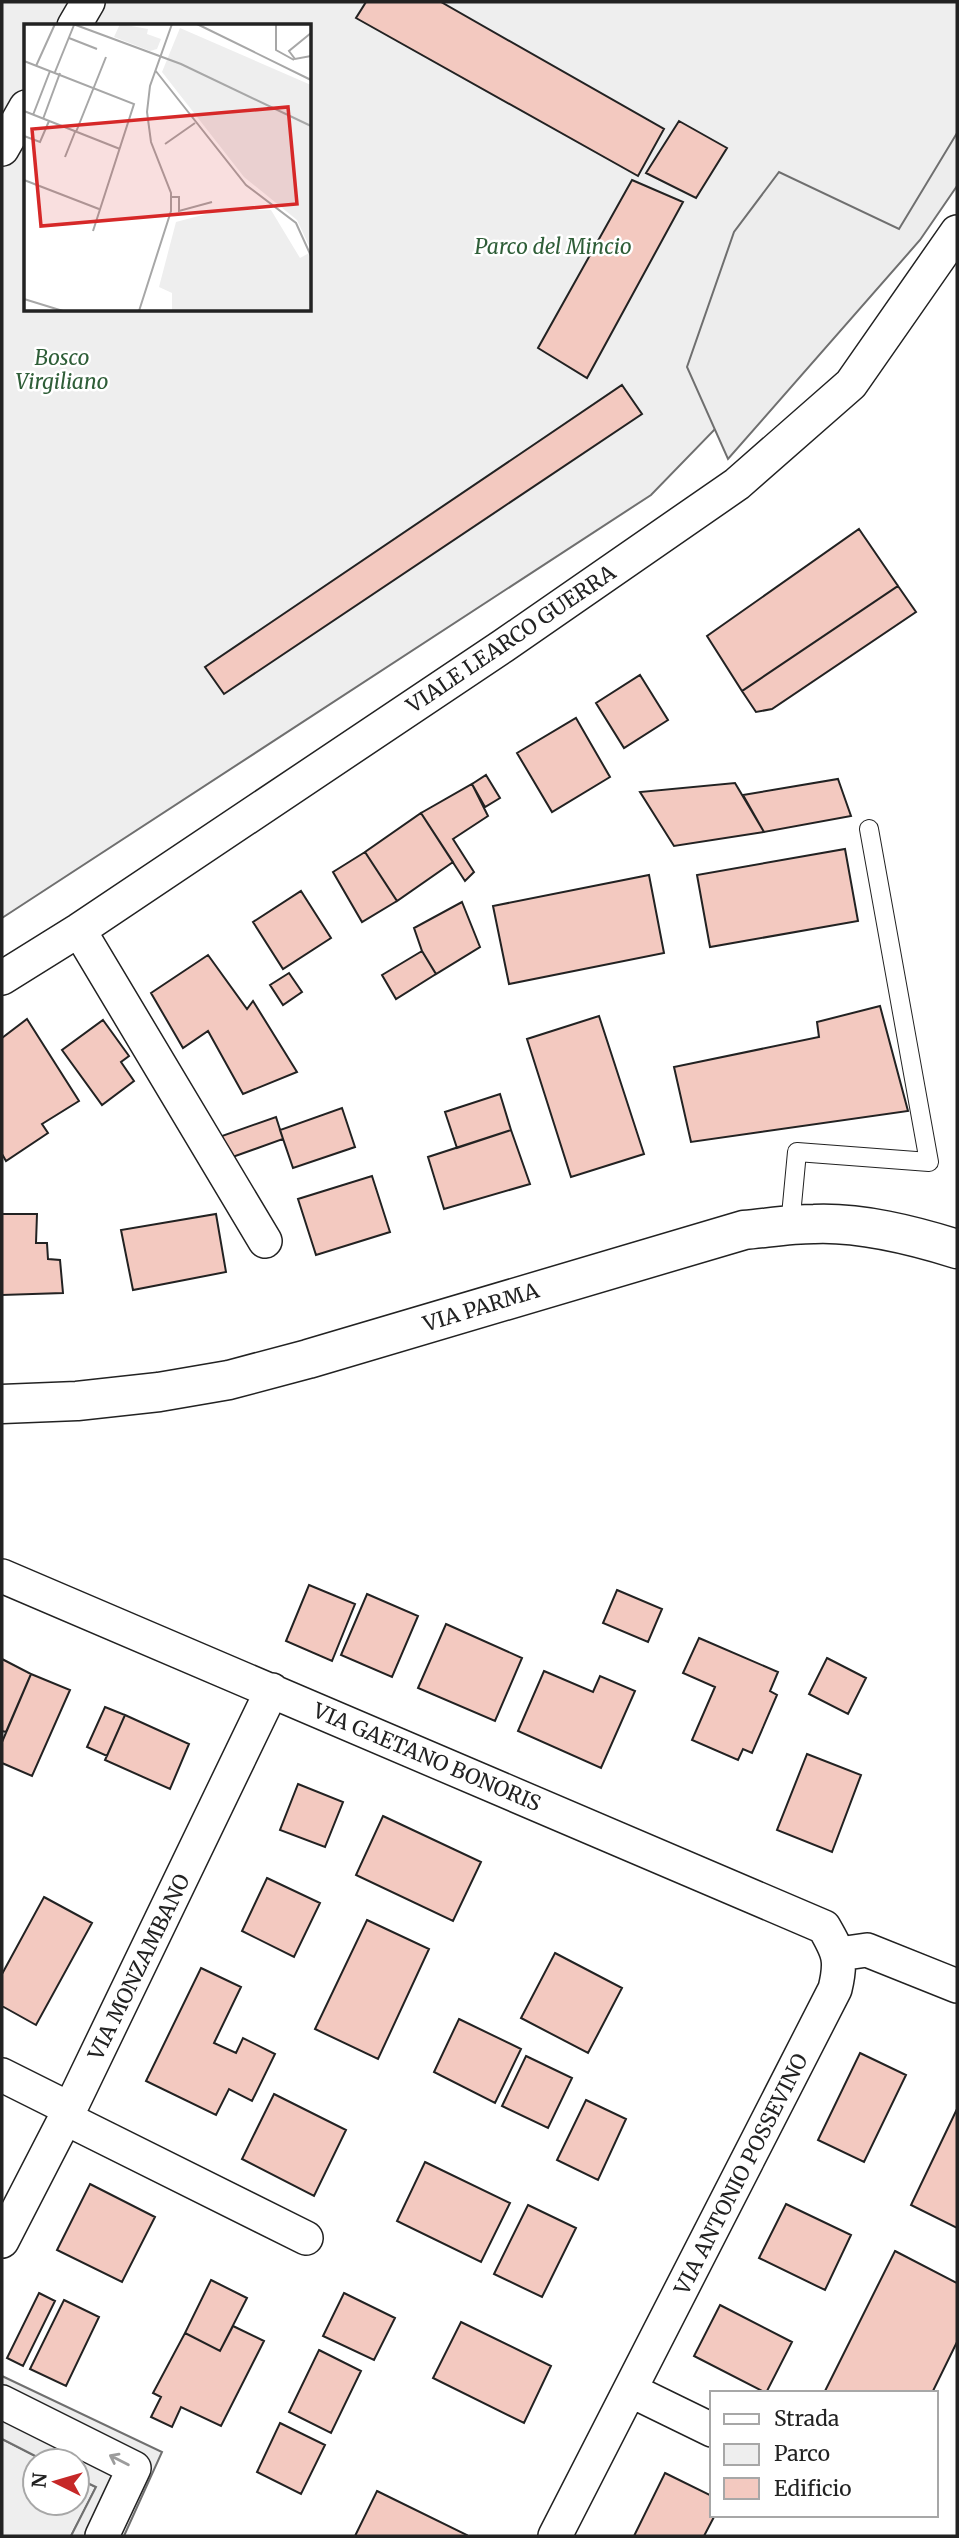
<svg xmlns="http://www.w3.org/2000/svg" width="959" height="2538" font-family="Merriweather,serif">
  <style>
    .green { fill: #eee; stroke: #6f6f6f; stroke-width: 2; fill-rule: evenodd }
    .parking { fill: #ededed; stroke: #6f6f6f; stroke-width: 2 }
    .building { fill: #f3c9c0; stroke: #222; stroke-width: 2 }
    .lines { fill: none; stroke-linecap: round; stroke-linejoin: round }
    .service-casing { stroke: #222; stroke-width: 20 }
    .minor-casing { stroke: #222; stroke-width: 36 }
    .primary-casing { stroke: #222; stroke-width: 41 }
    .service { stroke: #fff; stroke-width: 18 }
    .minor { stroke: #fff; stroke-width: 33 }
    .primary { stroke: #fff; stroke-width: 38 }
    .oneway { stroke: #9c9c9c }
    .labels { text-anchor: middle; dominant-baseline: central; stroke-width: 5; stroke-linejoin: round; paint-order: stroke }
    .park-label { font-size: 21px; font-style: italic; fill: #2f5e38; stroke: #fff }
    .street-label { font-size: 21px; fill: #222; stroke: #fff }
    .inset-road { fill: none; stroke: #a7a7a7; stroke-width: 2 }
    .view { fill: #d62828; fill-opacity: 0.15; stroke: #d62828; stroke-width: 3.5 }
    .inset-edge { fill: none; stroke: #222; stroke-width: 3.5 }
  </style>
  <rect width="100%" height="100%" fill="#fff"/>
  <path class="green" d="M2,2H957V180L651,495L2,918ZM26,26H310V310H26Z
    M2,2439L45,2461H35V2503H77V2478L96,2487L71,2536H2Z"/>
  <path class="parking" d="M957,133V186L920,240L728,459L687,367L734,232L779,172L899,229Z
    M2,2376L162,2452L124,2536H71L96,2487L77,2478V2461H45L2,2439Z"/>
  <path class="building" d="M366,2H441L664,129L638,176L356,18Z
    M679,121L727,148L696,198L646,173Z
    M632,180L683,202L587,378L538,348Z
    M622,385L642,414L224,694L205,667Z
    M859,529L898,586L742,691L707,636Z
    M898,586L916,612L772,709L756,712L742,691Z
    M640,675L668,720L624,748L596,703Z
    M576,718L610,777L552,812L517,753Z
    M486,775L500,798L485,807L472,784Z
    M838,779L851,816L764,832L743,795Z
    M735,783L764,832L674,846L640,792Z
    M472,784L488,816L453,839L474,872L465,881L421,813Z
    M421,813L453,862L397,901L365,852Z
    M845,849L858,921L710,947L697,875Z
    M365,852L397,901L362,922L333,872Z
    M649,875L664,953L509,984L493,906Z
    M301,891L331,938L283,969L253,922Z
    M462,902L480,947L436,974L422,951L414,928Z
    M422,951L436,974L396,999L382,975Z
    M208,955L247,1009L253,1001L297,1072L243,1094L208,1031L183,1048L151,993Z
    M289,973L302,992L283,1005L270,985Z
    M880,1006L908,1111L691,1142L674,1067L819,1037L817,1022Z
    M599,1016L644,1154L571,1177L527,1039Z
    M27,1019L79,1101L42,1124L48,1133L6,1161L2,1154V1038Z
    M103,1020L129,1056L121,1062L134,1081L102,1105L62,1050Z
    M500,1094L511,1130L457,1148L445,1112Z
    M342,1108L355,1147L293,1168L280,1130Z
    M276,1117L283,1139L227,1159L219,1137Z
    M511,1130L530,1184L444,1209L428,1157Z
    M372,1176L390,1232L316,1255L298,1199Z
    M2,1214H37L36,1243H47L48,1259L60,1260L63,1293L2,1295Z
    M216,1214L226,1272L133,1290L121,1230Z
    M309,1585L355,1604L332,1661L286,1641Z
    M617,1590L662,1609L648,1642L603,1623Z
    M367,1594L418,1616L392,1677L341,1655Z
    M446,1624L522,1658L495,1721L418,1688Z
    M699,1638L778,1672L770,1691L777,1695L752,1753L743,1749L738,1760L692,1740L715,1687L683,1673Z
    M827,1658L866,1678L848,1714L809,1694Z
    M2,1659L31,1674L6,1732L2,1731Z
    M544,1671L593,1692L600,1676L635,1691L601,1768L518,1731Z
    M31,1674L70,1690L32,1776L2,1763V1742Z
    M105,1707L125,1715L107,1756L87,1747Z
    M125,1715L189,1744L170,1789L105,1760Z
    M807,1754L861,1775L832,1852L777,1830Z
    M298,1784L343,1802L325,1847L280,1830Z
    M383,1816L481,1862L453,1921L356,1875Z
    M267,1878L320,1903L294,1957L242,1931Z
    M44,1897L92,1923L36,2025L2,2006V1974Z
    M367,1920L429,1949L378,2059L315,2029Z
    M555,1953L622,1988L588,2053L521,2018Z
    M201,1968L241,1987L214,2043L236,2053L243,2038L275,2054L252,2101L229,2089L216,2115L146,2081Z
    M459,2019L521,2049L495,2103L434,2072Z
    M860,2053L906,2075L864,2162L818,2140Z
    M526,2056L572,2078L548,2128L502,2106Z
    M274,2094L346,2130L314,2196L242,2159Z
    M586,2100L626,2119L598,2180L557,2160Z
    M957,2109V2228L911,2205Z
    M425,2162L510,2203L481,2262L397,2221Z
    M90,2184L155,2217L122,2282L57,2250Z
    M786,2204L851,2235L825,2290L759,2258Z
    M528,2205L576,2228L542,2297L494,2274Z
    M895,2251L957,2283V2342L932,2393H824Z
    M211,2280L247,2298L220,2351L185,2333Z
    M39,2293L55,2301L23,2366L7,2358Z
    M344,2293L395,2318L374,2360L323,2336Z
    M64,2300L99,2317L66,2386L30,2369Z
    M720,2305L792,2342L766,2393L694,2356Z
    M461,2322L551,2366L524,2423L433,2378Z
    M233,2326L264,2341L221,2426L181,2407L172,2427L151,2417L161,2397L153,2393L185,2333L220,2351Z
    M319,2350L361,2371L331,2433L289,2412Z
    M280,2423L325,2445L301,2494L257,2472Z
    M665,2473L712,2496V2515H715L704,2536H634Z
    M377,2491L467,2535V2536H355Z"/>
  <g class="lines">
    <g class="service-casing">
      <path id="service" d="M790,1226L797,1152L929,1162L869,829"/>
    </g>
    <g class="minor-casing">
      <path id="minor" d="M74,26L88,2
        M2,149L26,107
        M79,930L265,1241
        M2,978L79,930L503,646L737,484L851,384L957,232
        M2,1576L824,1927C839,1953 842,1960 835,1989L555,2536
        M839,1954L867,1950L957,1986
        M2,2075L70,2109
        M65,2118L306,2238
        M2,2241L70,2109L272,1690
        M630,2390L712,2430
        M2,2402L134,2468L102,2536"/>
    </g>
    <g class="primary-casing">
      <path id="primary" d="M2,1404L77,1401L159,1392L229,1380L308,1359L744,1230C767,1228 791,1224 814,1224C861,1222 912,1235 957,1249"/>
    </g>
    <use href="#service" class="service"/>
    <use href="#minor" class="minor"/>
    <use href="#primary" class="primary"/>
  </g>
  <defs><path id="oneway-shaft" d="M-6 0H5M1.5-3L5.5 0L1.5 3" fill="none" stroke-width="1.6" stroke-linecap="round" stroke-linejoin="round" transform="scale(1.75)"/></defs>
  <use class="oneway" href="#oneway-shaft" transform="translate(119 2460) rotate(-153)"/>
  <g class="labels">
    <g class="park-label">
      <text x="553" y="246">Parco del Mincio</text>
      <text x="62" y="357">Bosco<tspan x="62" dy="24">Virgiliano</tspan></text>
    </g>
    <g class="street-label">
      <text transform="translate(511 639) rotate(-34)">VIALE LEARCO GUERRA</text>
      <text transform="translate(481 1307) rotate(-17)">VIA PARMA</text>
      <text transform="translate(427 1757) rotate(23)">VIA GAETANO BONORIS</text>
      <text transform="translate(139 1967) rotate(-64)">VIA MONZAMBANO</text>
      <text transform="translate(741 2174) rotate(-63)">VIA ANTONIO POSSEVINO</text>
    </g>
  </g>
  <g transform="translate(24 24)">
    <rect width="287" height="287" fill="#fff"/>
    <path d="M96,0L124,5L123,10L137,15L133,25L126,27L90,13ZM156,4L287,61V226L273,196L220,153L138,48ZM197,186H247L276,234L287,228V287H148V269L135,263L152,198Z" fill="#eee"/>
    <path class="inset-road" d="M49,0L157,40L287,102M173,0L287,56M252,0V26L270,36M287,9L265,27L271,35L287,32M45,14L73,25M0,37L110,80L69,207M12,42L31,0M131,46L222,161L272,199L287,232M31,48L50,1M0,87L96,125M9,91L26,47M19,95L36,49M52,108L82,33M0,112L16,118L25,97M141,120L171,99M41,133L51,108M0,156L75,185M148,173H155V187L188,178M0,275L39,287M115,287L147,187V169L127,118L123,88L126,62L148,0"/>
    <path class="view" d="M264,83L273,180L17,202L8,105Z"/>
    <rect width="287" height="287" class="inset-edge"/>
  </g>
  <rect width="959" height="2538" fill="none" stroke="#222222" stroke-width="7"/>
  <rect x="710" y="2391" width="228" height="126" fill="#ffffff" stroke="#a7a7a7" stroke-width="2"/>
  <rect x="724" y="2414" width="35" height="10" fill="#ffffff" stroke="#a7a7a7" stroke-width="2"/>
  <text x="774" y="2426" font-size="21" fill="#222222">Strada</text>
  <rect x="724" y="2444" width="35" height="21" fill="#eeeeee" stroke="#a7a7a7" stroke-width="2"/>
  <text x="774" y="2461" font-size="21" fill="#222222">Parco</text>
  <rect x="724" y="2478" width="35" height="21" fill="#f3c9c0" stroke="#a7a7a7" stroke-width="2"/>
  <text x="774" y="2496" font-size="21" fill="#222222">Edificio</text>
  <g transform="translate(56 2482) rotate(275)"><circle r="33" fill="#ffffff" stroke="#a7a7a7" stroke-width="2"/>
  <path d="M0-5L12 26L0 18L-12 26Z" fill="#c62828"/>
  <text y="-10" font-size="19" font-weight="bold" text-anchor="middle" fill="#222222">N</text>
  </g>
</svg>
